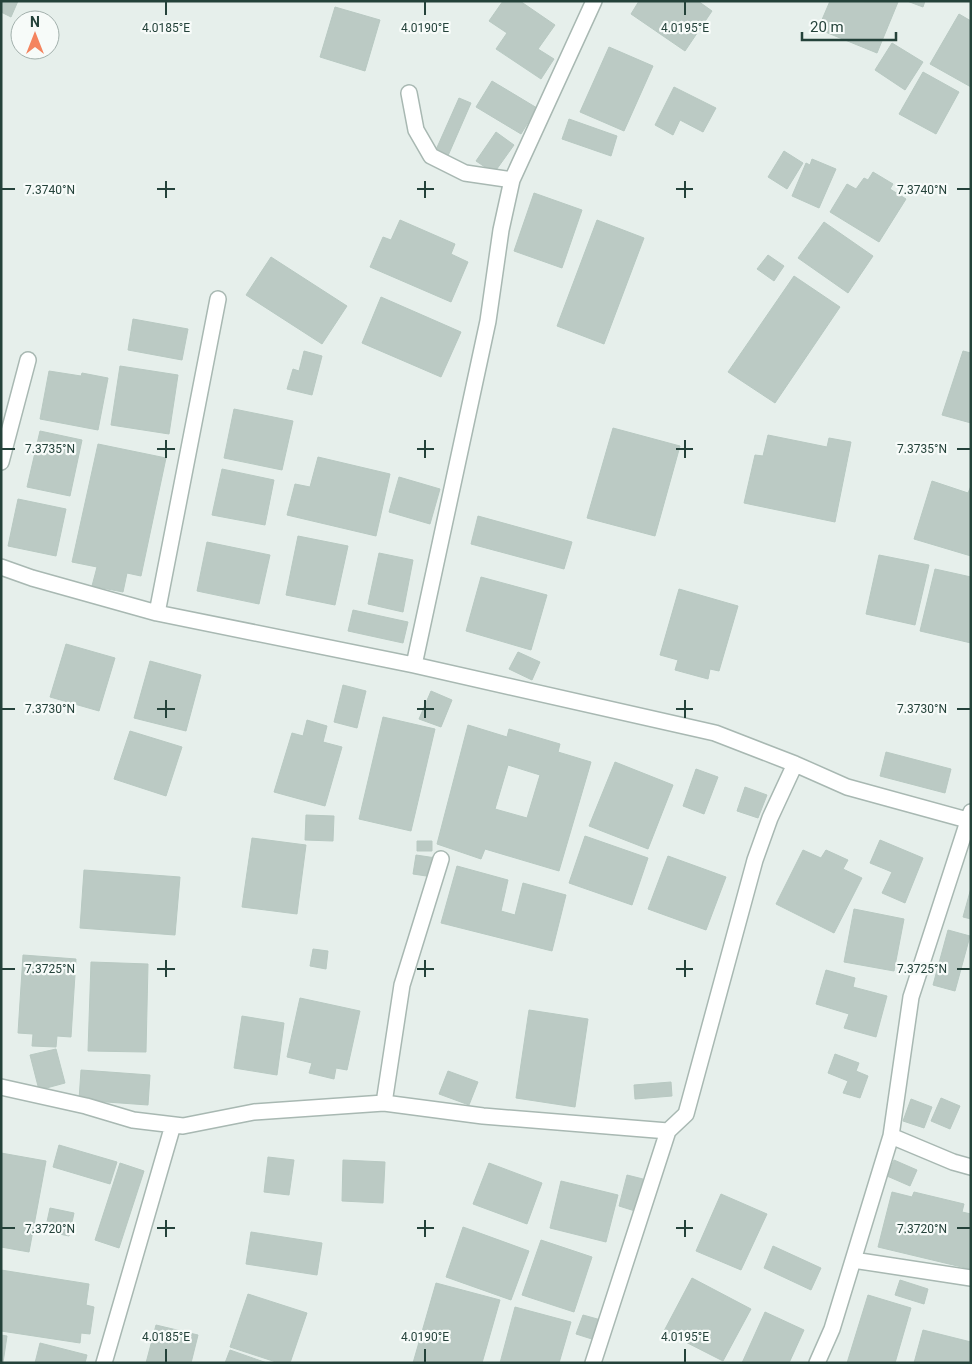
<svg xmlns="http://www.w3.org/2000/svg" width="972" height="1364" font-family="Roboto,sans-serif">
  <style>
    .building { fill: #bbcac4; stroke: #b8c9c2; fill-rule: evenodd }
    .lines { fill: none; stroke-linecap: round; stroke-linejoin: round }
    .minor-casing { stroke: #a8b8b2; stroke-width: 18 }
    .minor { stroke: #fff; stroke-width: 15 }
    .ticks { fill: none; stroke: #24423a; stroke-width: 2 }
    .ticks-label { font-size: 12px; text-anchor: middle; fill: #24423a; stroke: #f7fbf9; stroke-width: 4.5; stroke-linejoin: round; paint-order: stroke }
  </style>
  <rect width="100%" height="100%" fill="#e6efeb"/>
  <path class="building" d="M1,1H18L11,17L1,12Z
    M503,1H520L555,25L538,49L554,59L541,79L496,49L507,33L489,21Z
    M639,1H698L712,11L685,51L631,14Z
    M830,1L898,2L877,53L818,29Z
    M907,1H925L923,7Z
    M335,7L380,20L365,71L320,57Z
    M959,14L971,21V87L930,64Z
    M892,43L923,62L905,90L875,70Z
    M609,47L653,66L624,131L580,112Z
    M923,72L959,92L936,134L899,114Z
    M492,81L537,108L521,134L476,107Z
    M674,87L716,108L703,132L680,120L673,135L655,125Z
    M459,98L471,103L447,158L435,152Z
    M569,119L617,136L611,156L562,139Z
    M496,132L514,145L494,173L476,161Z
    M784,151L803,163L787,189L768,177Z
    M812,159L836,169L819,208L792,196L806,163L810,165Z
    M873,172L893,184L890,189L906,199L879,242L830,212L847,184L856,189L864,178L868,180Z
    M534,193L582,210L562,268L514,251Z
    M400,220L455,244L451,254L468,262L451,302L370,267L383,237L391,240Z
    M597,220L644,238L604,344L557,326Z
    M824,222L873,256L848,293L798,258Z
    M768,255L784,266L774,281L757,269Z
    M271,257L347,306L322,344L246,295Z
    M794,276L840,307L775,403L728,372Z
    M381,297L461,332L441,377L362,343Z
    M133,319L188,329L182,360L128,350Z
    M304,351L322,356L312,395L287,389L293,369L299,371Z
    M963,351L971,353V423L942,415Z
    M120,366L178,375L169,434L111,425Z
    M49,371L81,376L82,373L108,378L98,430L40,419Z
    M234,409L293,421L282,470L224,458Z
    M613,428L680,446L655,536L587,518Z
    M40,431L82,440L70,496L27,487Z
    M768,435L827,447L829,438L851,442L835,522L744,503L755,455L763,456Z
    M98,444L166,458L141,576L127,573L123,592L92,586L97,567L72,562Z
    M318,457L390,474L376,536L287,515L295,484L310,487Z
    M222,469L274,480L265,525L212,515Z
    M399,477L440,489L430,524L389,512Z
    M932,481L968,493L971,486V556L914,539Z
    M18,499L66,509L56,556L8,546Z
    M478,516L572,542L564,569L471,544Z
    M298,536L348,546L335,605L286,595Z
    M207,542L270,555L259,604L197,591Z
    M379,553L413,560L403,612L368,604Z
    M879,555L929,565L915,625L866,614Z
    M935,569L971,577V643L920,631Z
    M481,577L547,595L531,650L466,631Z
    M679,589L738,606L719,671L710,669L708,679L675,670L678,660L660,655Z
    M353,610L408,622L403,643L348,631Z
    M66,644L115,658L99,711L50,697Z
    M518,652L540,662L532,680L509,669Z
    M150,661L201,675L186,731L134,718Z
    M343,685L366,691L357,728L334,722Z
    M431,691L452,700L441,727L419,719Z
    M383,717L435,729L411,831L359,819Z
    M307,720L327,726L323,742L342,747L325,806L274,792L292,733L303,736Z
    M468,725L507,737L509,729L560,744L558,752L591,762L559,871L485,849L481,859L437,844ZM508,765L540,775L527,818L495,809Z
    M130,731L182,747L166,796L114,779Z
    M886,752L951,769L945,793L880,776Z
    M615,762L673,785L648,849L589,826Z
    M696,769L718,777L704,814L683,806Z
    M745,787L767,795L758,818L737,811Z
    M306,815L334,816L333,841L305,840Z
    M585,836L648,858L632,905L569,883Z
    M252,838L306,845L297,914L242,907Z
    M880,840L923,858L905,903L882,893L892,872L870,863Z
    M417,841H432V851H417Z
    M803,850L821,858L826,850L848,860L843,869L862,878L834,933L776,904Z
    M416,855L436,858L433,877L413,874Z
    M668,856L726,877L706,930L648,909Z
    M457,866L508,880L501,911L515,915L523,883L566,895L552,951L441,923Z
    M84,870L180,877L175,935L80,928Z
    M971,888V919L963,917Z
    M854,909L904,919L894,971L844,962Z
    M948,930L970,936L955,991L933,985Z
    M313,949L328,951L326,969L310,966Z
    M23,955L76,959L71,1037L57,1036L56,1047L32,1046L33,1034L18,1033Z
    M91,962L148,964L146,1052L88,1051Z
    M826,970L855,978L853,987L887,996L876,1037L844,1028L849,1014L816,1004Z
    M300,998L360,1011L347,1070L336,1068L334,1079L309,1073L312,1063L287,1057Z
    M529,1010L588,1019L575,1107L516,1098Z
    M242,1016L284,1023L277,1075L234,1068Z
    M56,1049L65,1083L39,1090L30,1055Z
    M835,1054L859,1063L856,1071L868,1076L860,1098L843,1093L848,1081L828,1073Z
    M81,1070L150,1075L148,1105L79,1100Z
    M448,1071L478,1082L469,1105L439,1094Z
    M671,1082L672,1096L635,1099L634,1085Z
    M941,1098L960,1106L950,1129L931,1121Z
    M911,1099L932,1107L924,1128L903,1121Z
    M59,1145L117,1162L110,1184L53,1167Z
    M1,1153L46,1161L29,1252L1,1247Z
    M268,1157L294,1160L289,1195L264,1192Z
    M343,1160L385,1162L383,1203L342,1201Z
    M894,1160L917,1170L910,1186L887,1176Z
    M120,1163L144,1171L119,1248L95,1240Z
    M489,1163L542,1183L527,1224L473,1204Z
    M627,1175L643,1179L635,1211L619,1206Z
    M561,1181L618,1195L606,1242L550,1228Z
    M892,1192L912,1197L914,1192L964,1204L962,1212L971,1214L970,1269L878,1247Z
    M721,1194L767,1214L741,1270L696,1251Z
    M50,1208L74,1213L69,1236L45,1231Z
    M463,1227L529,1251L511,1300L446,1277Z
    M251,1232L322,1243L317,1275L246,1264Z
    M541,1240L592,1257L574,1312L522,1295Z
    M773,1246L821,1268L811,1290L764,1268Z
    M1,1270L89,1284L86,1305L94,1307L90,1334L81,1333L80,1343L1,1331Z
    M692,1278L751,1309L723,1361L664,1331Z
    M900,1280L928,1289L924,1304L895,1295Z
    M436,1283L500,1300L482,1363H413Z
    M248,1294L307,1313L290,1363H279L230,1347Z
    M868,1295L911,1308L895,1363H847Z
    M515,1307L571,1322L559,1363H500Z
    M765,1312L804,1330L789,1363H742Z
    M583,1315L601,1320L595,1340L576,1334Z
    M156,1325L198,1335L191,1363H146Z
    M923,1330L971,1342V1363H914Z
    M1,1335L7,1336L3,1363H1Z
    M40,1343L87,1355L85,1363H35Z
    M230,1350L267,1363H225Z"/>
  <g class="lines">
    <g class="minor-casing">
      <path id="minor" d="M409,93L416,130L431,156L465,173L512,180
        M1,462L28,360
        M1,567L32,578L157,613L414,665L715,733L795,764
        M157,613L218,299
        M414,665L488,321L501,230L512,180L594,1
        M1,1087L86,1106L133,1120L183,1126L254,1112L384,1103L483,1116L668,1131
        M384,1103L402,985L441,859
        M891,1136L953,1162L971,1167
        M853,1260L971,1278
        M104,1363L173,1125
        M593,1363L668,1131L686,1114L755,860L770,818L795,764L847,787L971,821
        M817,1363L832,1329L891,1136L911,997L971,812"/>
    </g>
    <use href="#minor" class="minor"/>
  </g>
  <path class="ticks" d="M166,2V15M425,2V15M685,2V15M166,181V198M425,181V198M685,181V198M2,189H15M157,189H175M417,189H434M676,189H693M957,189H970M166,440V458M425,440V458M685,440V458M2,449H15M157,449H175M417,449H434M676,449H693M957,449H970M166,700V718M425,700V718M685,700V718M2,709H15M157,709H175M417,709H434M676,709H693M957,709H970M166,960V977M425,960V977M685,960V977M2,969H15M157,969H175M417,969H434M676,969H693M957,969H970M166,1220V1237M425,1220V1237M685,1220V1237M2,1228H15M157,1228H175M417,1228H434M676,1228H693M957,1228H970M166,1349V1362M425,1349V1362M685,1349V1362"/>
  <g class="ticks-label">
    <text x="166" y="32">4.0185°E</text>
    <text x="425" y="32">4.0190°E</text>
    <text x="685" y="32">4.0195°E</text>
    <text x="50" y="194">7.3740°N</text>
    <text x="922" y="194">7.3740°N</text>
    <text x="50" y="453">7.3735°N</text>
    <text x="922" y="453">7.3735°N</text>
    <text x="50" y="713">7.3730°N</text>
    <text x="922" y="713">7.3730°N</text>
    <text x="50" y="973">7.3725°N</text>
    <text x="922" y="973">7.3725°N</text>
    <text x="50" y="1233">7.3720°N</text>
    <text x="922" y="1233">7.3720°N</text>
    <text x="166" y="1341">4.0185°E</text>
    <text x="425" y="1341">4.0190°E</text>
    <text x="685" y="1341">4.0195°E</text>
  </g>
  <rect width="972" height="1364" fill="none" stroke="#24423a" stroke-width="5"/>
  <g transform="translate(35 35)"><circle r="24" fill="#f7fbf9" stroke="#a3b1ad"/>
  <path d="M0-4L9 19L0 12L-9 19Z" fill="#f4845f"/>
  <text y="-8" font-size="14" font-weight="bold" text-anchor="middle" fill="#24423a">N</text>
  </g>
  <path d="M802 32v8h94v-8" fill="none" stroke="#24423a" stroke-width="2.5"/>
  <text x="810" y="32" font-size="15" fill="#24423a" stroke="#f7fbf9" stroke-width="4" paint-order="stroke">20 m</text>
</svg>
